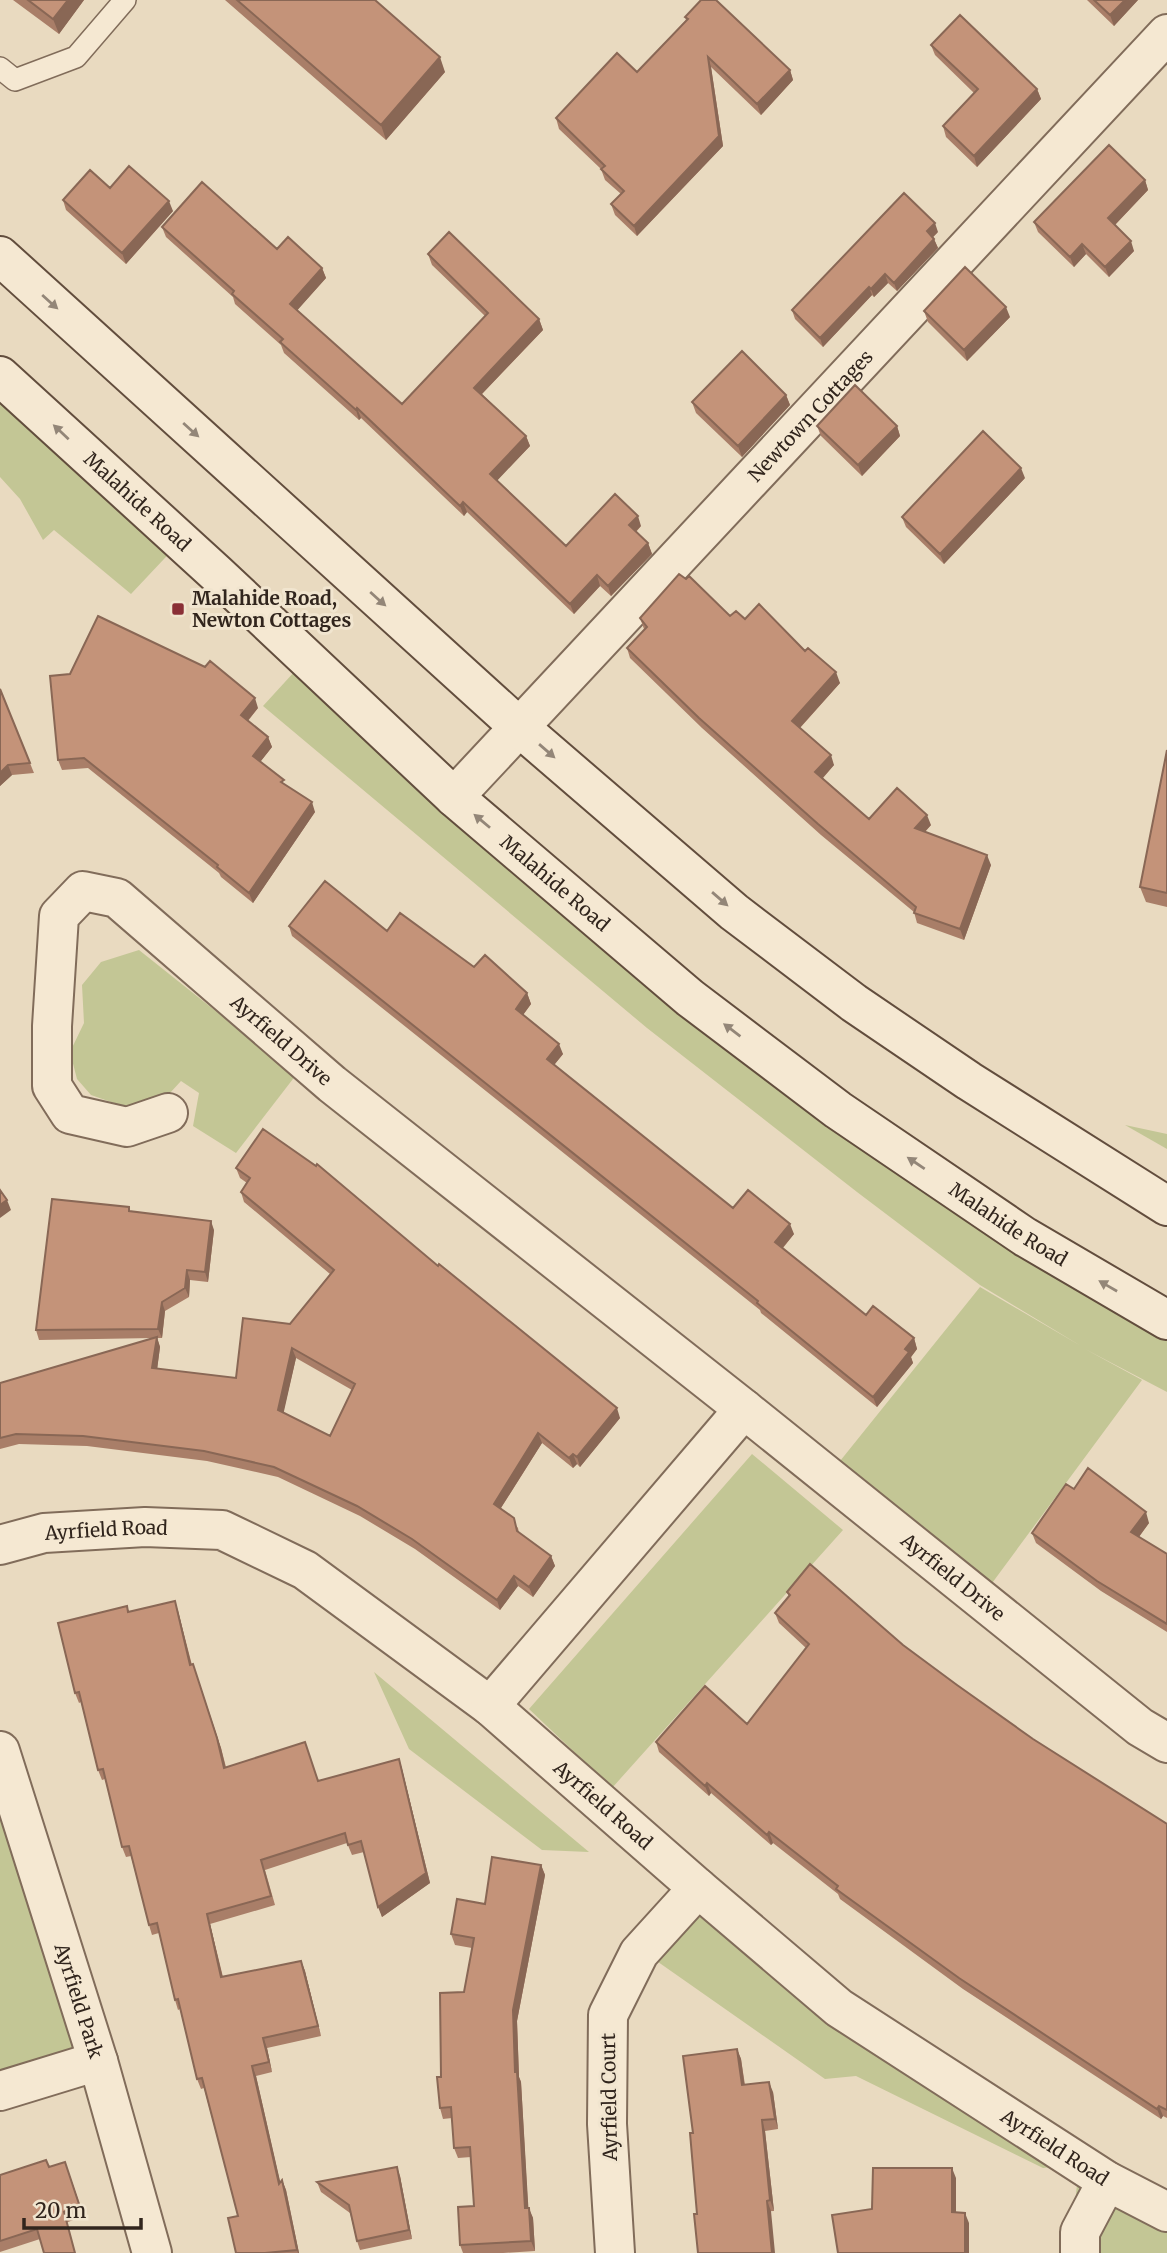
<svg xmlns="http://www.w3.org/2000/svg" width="1167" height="2253" font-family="Merriweather,serif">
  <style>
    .green { fill: #c3c695 }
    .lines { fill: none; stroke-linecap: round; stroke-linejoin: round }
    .lane-casing { stroke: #816c5a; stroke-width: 24 }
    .street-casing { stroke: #816c5a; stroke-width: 42 }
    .secondary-casing { stroke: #624d3d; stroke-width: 42 }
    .lane { stroke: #f5e8d2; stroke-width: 21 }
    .street { stroke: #f5e8d2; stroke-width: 38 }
    .secondary { stroke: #f5e8d2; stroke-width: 38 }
    .wall { fill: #a97e68; fill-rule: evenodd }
    .shaded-wall { fill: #896755 }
    .building { fill: #c49379; stroke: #896755; stroke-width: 2; fill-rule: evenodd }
    .oneway { fill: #938678 }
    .poi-dot { fill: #8a2f36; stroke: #f1e5cf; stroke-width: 2.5 }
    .labels { text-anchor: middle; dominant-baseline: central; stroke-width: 6; stroke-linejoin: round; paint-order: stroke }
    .street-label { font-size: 19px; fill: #31251d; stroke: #f1e5cf }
    .poi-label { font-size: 19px; font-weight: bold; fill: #31251d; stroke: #f1e5cf; text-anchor: start }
  </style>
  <rect width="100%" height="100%" fill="#e9dac0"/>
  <path class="green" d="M0,376L180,542L131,594L54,530L43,540L20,499L0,477Z
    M306,659L690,998L1167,1321V1392L1085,1349L1142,1380L981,1598L828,1476L980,1287L1081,1346L980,1285L857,1192L647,1028L263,706Z
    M139,950L296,1075L236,1153L193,1126L199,1093L181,1081L158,1106L131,1109L91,1095L77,1079L70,1052L84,1023L82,985L101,962Z
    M1125,1125L1167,1134V1149Z
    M752,1454L843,1530L612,1788L529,1709Z
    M374,1672L589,1852L542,1850L409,1749Z
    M0,1757L93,2058L0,2088Z
    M698,1888L1076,2164L1043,2168L856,2076L825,2079L641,1950Z
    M1079,2166L1167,2212V2253H1072L1071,2241Z"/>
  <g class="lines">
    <g class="lane-casing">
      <path id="lane" d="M0,68L15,80L76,57L125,0"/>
    </g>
    <g class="street-casing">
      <g id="street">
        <path id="s1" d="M454,797L1167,34"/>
        <path id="s2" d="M168,1113L127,1127L70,1114L52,1086V1026L59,916L83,891L117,898L332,1084L744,1409L1140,1727L1167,1743"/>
        <path id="s3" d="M0,1545L44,1533L145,1527L222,1530L305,1570L490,1706L698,1888L839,2008L1107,2181L1167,2212"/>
        <path d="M490,1706L744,1409"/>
        <path id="s4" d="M0,1751L98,2061L152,2253"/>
        <path d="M0,2091L98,2061"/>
        <path d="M615,2253L607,2124L608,2015L639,1953L698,1888"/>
        <path d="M1080,2253V2232L1107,2181"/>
      </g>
    </g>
    <g class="secondary-casing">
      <g id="secondary">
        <path d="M0,256L519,727L734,912L854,1003L969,1081L1167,1206"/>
        <path id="s5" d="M0,376L217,574L454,797L690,998L838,1110L1025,1237L1167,1320"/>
      </g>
    </g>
    <use href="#lane" class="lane"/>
    <use href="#street" class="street"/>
    <use href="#secondary" class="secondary"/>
  </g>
  <path class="wall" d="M13,0H84L59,34Z
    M225,0H375L445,72L386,140Z
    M1087,0H1138L1114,26Z
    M685,17L790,70L793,80L761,115L711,67L723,146L637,236L615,215L611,204L621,194L605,180L601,169L559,129L556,118L637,72L686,20Z
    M931,45L1037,89L1041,99L977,167L946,137L943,126L974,93L935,55Z
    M1145,180L1148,190L1115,225L1134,251L1109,277L1086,254L1074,267L1038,232L1034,222Z
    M110,188L173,211L126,264L66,210L63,200Z
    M162,227L277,249L322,268L326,278L297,310L402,404L485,316L432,265L428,254L539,319L543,330L482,394L526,436L530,446L497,480L566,546L641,526L636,532L648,543L652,554L611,596L600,586L574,614L467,512L464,516L361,418L359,420L284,353L281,345L235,304L233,297L166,237Z
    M938,232L933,237L938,248L897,291L888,283L874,297L872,295L823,347L795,319L792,310Z
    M924,311L1010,317L967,361L928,322Z
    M786,395L790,405L742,457L696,413L692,402Z
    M817,426H897L900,436L862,476L821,436Z
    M1025,478L944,564L906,527L902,517Z
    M686,579L730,616L745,619L805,651L840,683L800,728L834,765L823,778L869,819L931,825L925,832L991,865L964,940L917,923L914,912L821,835L702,728L630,658L627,648L644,629L640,618Z
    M0,689L34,773L12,775L0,786Z
    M258,708L248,721L268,737L272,747L260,762L315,812L253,903L221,877L219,873L88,768L62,770L58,760Z
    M1167,750V907L1146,902L1140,887Z
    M289,926L387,931L474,967L527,993L531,1004L523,1015L563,1054L554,1065L733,1208L794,1234L783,1248L866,1315L914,1338L917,1349L911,1357L913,1363L877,1407L761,1313L760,1310L292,936Z
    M236,1168L620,1418L580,1467L577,1464L573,1468L542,1443L501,1508L518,1528L519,1533L551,1556L555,1566L533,1597L518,1586L500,1610L415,1549L360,1516L278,1477L207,1461L87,1446L19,1444L0,1449V1383L153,1338L39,1340L36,1330L131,1211L214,1230L208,1282L190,1280L189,1297L165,1311L162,1338H157L160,1347L157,1369L236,1378L290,1324L330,1274L244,1202L241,1192L247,1183L240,1178ZM296,1358L352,1390L330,1436L283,1413Z
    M1074,1489L1149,1523L1139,1537L1167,1554V1632L1101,1591L1036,1543L1032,1533Z
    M787,1592L903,1645L957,1685L1033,1739L1167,1824V2118L1163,2116L1161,2119L963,1989L840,1899L838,1894L773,1843L771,1845L711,1793L709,1796L659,1752L656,1742L747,1724L806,1648L779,1623L775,1613L789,1597Z
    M127,1606L129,1612L178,1611L192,1665L196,1674L221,1748L226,1767L318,1781L399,1759L402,1769L430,1883L382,1917L364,1852L352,1855L347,1843L265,1870L275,1905L210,1924L223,1977L301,1961L305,1971L321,2036L267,2048L272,2072L256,2076L280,2182L282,2180L286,2190L299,2253H236L238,2216L204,2088L201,2089L197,2079L180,2009L178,2010L175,2000L159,1933L152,1935L149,1925L131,1856L126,1857L122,1847L105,1779L102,1780L98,1770L81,1702L79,1703L75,1693Z
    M541,1865L545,1875L517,2021L519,2077L521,2082L528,2208L533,2218L535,2251L503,2253H463L460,2245L474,2206L471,2157L458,2158L454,2148L452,2118L443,2119L440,2108L441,2077L464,1992L472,1948L455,1945L451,1934L485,1904Z
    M737,2049L741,2059L745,2085L773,2092L778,2129L765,2131L774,2211L697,2214L693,2133Z
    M65,2162L84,2216L68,2222L40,2239L0,2252V2175L49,2167Z
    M400,2176L412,2239L360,2250L357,2241L350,2213L321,2192L317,2182Z"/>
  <path class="shaded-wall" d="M68,0H84L59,34L53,19Z
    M1125,0H1138L1114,26L1110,15Z
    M440,57L445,72L386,140L381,125Z
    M708,57L711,67L723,146L637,236L634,226Z
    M790,70L793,80L761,115L757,104Z
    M1037,89L1041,99L977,167L974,156Z
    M1145,180L1148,190L1111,229L1108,218Z
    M169,201L173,211L126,264L122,253Z
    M935,223L938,232L930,240L927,231Z
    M934,239L938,248L897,291L894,283Z
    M1131,241L1134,251L1109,277L1105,267Z
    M1082,244L1086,254L1074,267L1070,257Z
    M322,268L326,278L294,314L290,304Z
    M885,274L888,283L874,297L871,289Z
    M869,287L872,295L823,347L820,338Z
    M1006,307L1010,317L967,361L964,350Z
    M539,319L543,330L478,398L474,388Z
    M786,395L790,405L742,457L738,446Z
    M357,408L361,418L359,420L356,410Z
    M897,426L900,436L862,476L858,465Z
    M526,436L530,446L494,484L490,474Z
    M1021,468L1025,478L944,564L940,554Z
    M463,502L467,512L464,516L460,506Z
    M638,516L641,526L632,535L629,525Z
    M648,543L652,554L611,596L608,586Z
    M597,575L600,586L574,614L570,604Z
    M836,672L840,683L796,732L792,721Z
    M255,698L258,708L244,725L241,715Z
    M268,737L272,747L257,766L253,756Z
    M831,755L834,765L819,782L815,772Z
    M8,765L12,775L0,786V773Z
    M312,802L315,812L253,903L249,893Z
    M927,815L931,825L919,838L915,828Z
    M987,855L991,865L964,940L960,929Z
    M527,993L531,1004L520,1019L516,1009Z
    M559,1044L563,1054L550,1070L547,1059Z
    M7,1200L11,1210L0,1218V1205Z
    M211,1221L214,1230L208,1282L205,1272Z
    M790,1224L794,1234L779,1252L775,1242Z
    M187,1270L190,1280L189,1297L185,1288Z
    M162,1302L165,1311L162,1338L158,1329Z
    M157,1337L160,1347L156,1378L152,1368Z
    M914,1338L917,1349L911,1357L913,1363L877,1407L873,1397L905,1349Z
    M292,1348L296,1358L282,1420L278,1410Z
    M617,1408L620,1418L580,1467L577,1457Z
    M538,1433L542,1443L497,1514L494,1504Z
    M573,1454L577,1464L573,1468L569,1458Z
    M1146,1512L1149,1523L1135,1542L1131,1532Z
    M551,1556L555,1566L533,1597L529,1587Z
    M514,1576L518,1586L500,1610L497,1600Z
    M175,1601L178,1611L194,1675L190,1665Z
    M193,1664L221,1748L228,1778Z
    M399,1759L402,1769L430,1883L382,1917L378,1907Z
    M707,1783L711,1793L709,1796L705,1786Z
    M769,1832L773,1843L771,1845L767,1835Z
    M541,1865L545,1875L517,2021L519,2077L521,2082L529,2218L525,2208L515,2072L513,2010Z
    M207,1914L210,1924L225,1987L221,1977Z
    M301,1961L305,1971L321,2036L318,2026Z
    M263,2038L267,2048L272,2072L269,2062Z
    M737,2049L741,2059L746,2096L742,2085Z
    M252,2066L256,2076L283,2194L279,2184Z
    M769,2082L773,2092L778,2129L775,2119Z
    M1159,2106L1163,2116L1161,2119L1157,2109Z
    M762,2120L765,2131L774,2211L770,2200Z
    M397,2167L400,2176L412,2239L409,2230Z
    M952,2168L956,2178V2223L952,2212Z
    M282,2180L286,2190L299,2253H298L297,2250Z
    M767,2201L771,2211L775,2253H772Z
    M529,2208L533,2218L535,2251L531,2241Z
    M965,2213L969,2223V2253H965Z"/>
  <path class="building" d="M28,0H68L53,19Z
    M237,0H375L440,57L381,125Z
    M701,0H716L790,70L757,104L708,57L719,136L634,226L611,204L624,191L601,169L605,166L556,118L617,53L637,72L688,19L685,17Z
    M1094,0H1125L1110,15Z
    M960,15L1037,89L974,156L943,126L978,89L931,45Z
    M1109,145L1145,180L1108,218L1131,241L1105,267L1082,244L1070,257L1034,222Z
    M129,166L169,201L122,253L63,200L90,170L110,188Z
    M202,182L277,249L288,237L322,268L290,304L402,404L488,313L428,254L449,232L539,319L474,388L526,436L490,474L566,546L615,494L638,516L629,525L648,543L608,586L597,575L570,604L463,502L460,506L357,408L356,410L280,342L283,339L232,294L234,291L162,227Z
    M904,193L935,223L927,231L934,239L894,283L885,274L871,289L869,287L820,338L792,310Z
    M965,267L1006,307L964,350L924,311Z
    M742,351L786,395L738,446L692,402Z
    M855,385L897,426L858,465L817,426Z
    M983,431L1021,468L940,554L902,517Z
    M679,574L686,579L689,576L730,616L736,611L745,619L759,604L805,651L808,648L836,672L792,721L831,755L815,772L869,819L897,788L927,815L915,828L987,855L960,929L914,913L916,907L818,824L699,718L627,648L647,627L640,618Z
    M98,616L205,667L210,661L255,698L241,715L268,737L253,756L284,780L281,782L312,802L249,893L217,867L218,865L84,758L58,760L50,676L70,674Z
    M0,689L30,763L8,765L0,773Z
    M1167,750V893L1140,887Z
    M325,881L387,931L400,913L474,967L485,955L527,993L516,1009L559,1044L547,1059L733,1208L748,1190L790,1224L775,1242L866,1315L873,1306L914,1338L905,1349L909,1352L873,1397L757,1303L758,1301L289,926Z
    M263,1129L316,1166L317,1164L438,1266L439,1264L617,1408L577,1457L573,1454L569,1458L538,1433L494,1504L514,1518L517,1531L551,1556L529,1587L514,1576L497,1600L412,1539L357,1506L274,1467L204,1451L83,1436L16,1434L0,1438V1383L157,1337L152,1368L236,1378L243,1318L290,1324L334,1270L241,1192L250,1178L236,1168ZM292,1348L355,1384L330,1436L278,1410Z
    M0,1190L7,1200L0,1205Z
    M52,1199L129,1207V1211L211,1221L205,1272L187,1270L185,1288L162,1302L158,1329L36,1330Z
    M1088,1468L1146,1512L1131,1532L1167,1554V1624L1097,1581L1032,1533L1066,1484L1074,1489Z
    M810,1564L903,1645L957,1685L1033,1739L1167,1824V2110L1159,2106L1157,2109L959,1978L836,1889L838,1886L769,1832L767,1835L707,1783L705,1786L656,1742L705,1686L747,1724L809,1644L775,1613L790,1595L787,1592Z
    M175,1601L190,1665L193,1664L217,1738L224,1768L305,1742L318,1781L399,1759L426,1873L378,1907L361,1841L348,1845L345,1833L261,1860L271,1896L207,1914L221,1977L301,1961L318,2026L263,2038L269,2062L252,2066L279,2184L282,2180L297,2250L265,2253H236L228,2218L238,2216L202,2078L197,2079L178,1999L175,2000L157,1923L149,1925L129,1846L122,1847L103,1769L98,1770L79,1692L75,1693L58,1623L127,1606L128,1612Z
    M492,1857L541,1865L513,2010L515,2072H517L525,2208H529L531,2241L460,2245L458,2207L474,2206L470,2147L454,2148L451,2107L440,2108L437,2077H441L440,1993L464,1992L474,1938L451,1934L457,1899L485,1904Z
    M737,2049L742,2085L769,2082L775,2119L762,2120L770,2200L767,2201L772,2253H698L694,2214H697L690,2133H693L683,2056Z
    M46,2160L49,2167L65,2162L80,2207L64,2212L75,2253H44L37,2229L0,2241V2175Z
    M397,2167L409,2230L357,2241L349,2205L317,2182Z
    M873,2168H952V2212L965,2213V2253H838L832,2215L872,2209Z"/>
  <defs><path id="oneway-solid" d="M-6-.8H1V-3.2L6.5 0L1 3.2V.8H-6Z" transform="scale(1.75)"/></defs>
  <g class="oneway">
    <use href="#oneway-solid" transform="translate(50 302) rotate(42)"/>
    <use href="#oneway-solid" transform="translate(191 430) rotate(42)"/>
    <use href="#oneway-solid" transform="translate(61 432) rotate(-137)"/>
    <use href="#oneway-solid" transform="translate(378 599) rotate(42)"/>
    <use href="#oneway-solid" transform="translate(547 751) rotate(41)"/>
    <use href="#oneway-solid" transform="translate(482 821) rotate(-140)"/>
    <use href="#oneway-solid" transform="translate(720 899) rotate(41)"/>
    <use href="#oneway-solid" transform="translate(732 1030) rotate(-143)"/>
    <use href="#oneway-solid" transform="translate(916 1163) rotate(-146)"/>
    <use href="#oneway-solid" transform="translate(1108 1286) rotate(-150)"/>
  </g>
  <rect class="poi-dot" x="171" y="602" width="14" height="14" rx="3.5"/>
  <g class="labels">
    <g class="street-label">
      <text stroke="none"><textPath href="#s1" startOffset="522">Newtown Cottages</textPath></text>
      <text stroke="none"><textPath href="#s5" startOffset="186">Malahide Road</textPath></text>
      <text stroke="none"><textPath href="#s5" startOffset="752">Malahide Road</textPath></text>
      <text stroke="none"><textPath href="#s2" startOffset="592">Ayrfield Drive</textPath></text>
      <text stroke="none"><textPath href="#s5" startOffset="1320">Malahide Road</textPath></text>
      <text stroke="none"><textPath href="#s3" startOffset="108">Ayrfield Road</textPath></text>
      <text stroke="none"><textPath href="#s2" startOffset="1452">Ayrfield Drive</textPath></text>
      <text stroke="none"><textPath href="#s3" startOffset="696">Ayrfield Road</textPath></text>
      <text stroke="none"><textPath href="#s4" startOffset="262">Ayrfield Park</textPath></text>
      <text transform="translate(609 2097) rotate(-91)">Ayrfield Court</text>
      <text stroke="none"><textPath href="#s3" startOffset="1264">Ayrfield Road</textPath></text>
    </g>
    <g class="poi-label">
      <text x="192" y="598">Malahide Road,<tspan x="192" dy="22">Newton Cottages</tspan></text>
    </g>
  </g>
  <path d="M24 2218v10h117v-10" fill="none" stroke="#31251d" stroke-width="3.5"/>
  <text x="35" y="2218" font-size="21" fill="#31251d" stroke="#f1e5cf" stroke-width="5" paint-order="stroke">20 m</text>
</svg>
